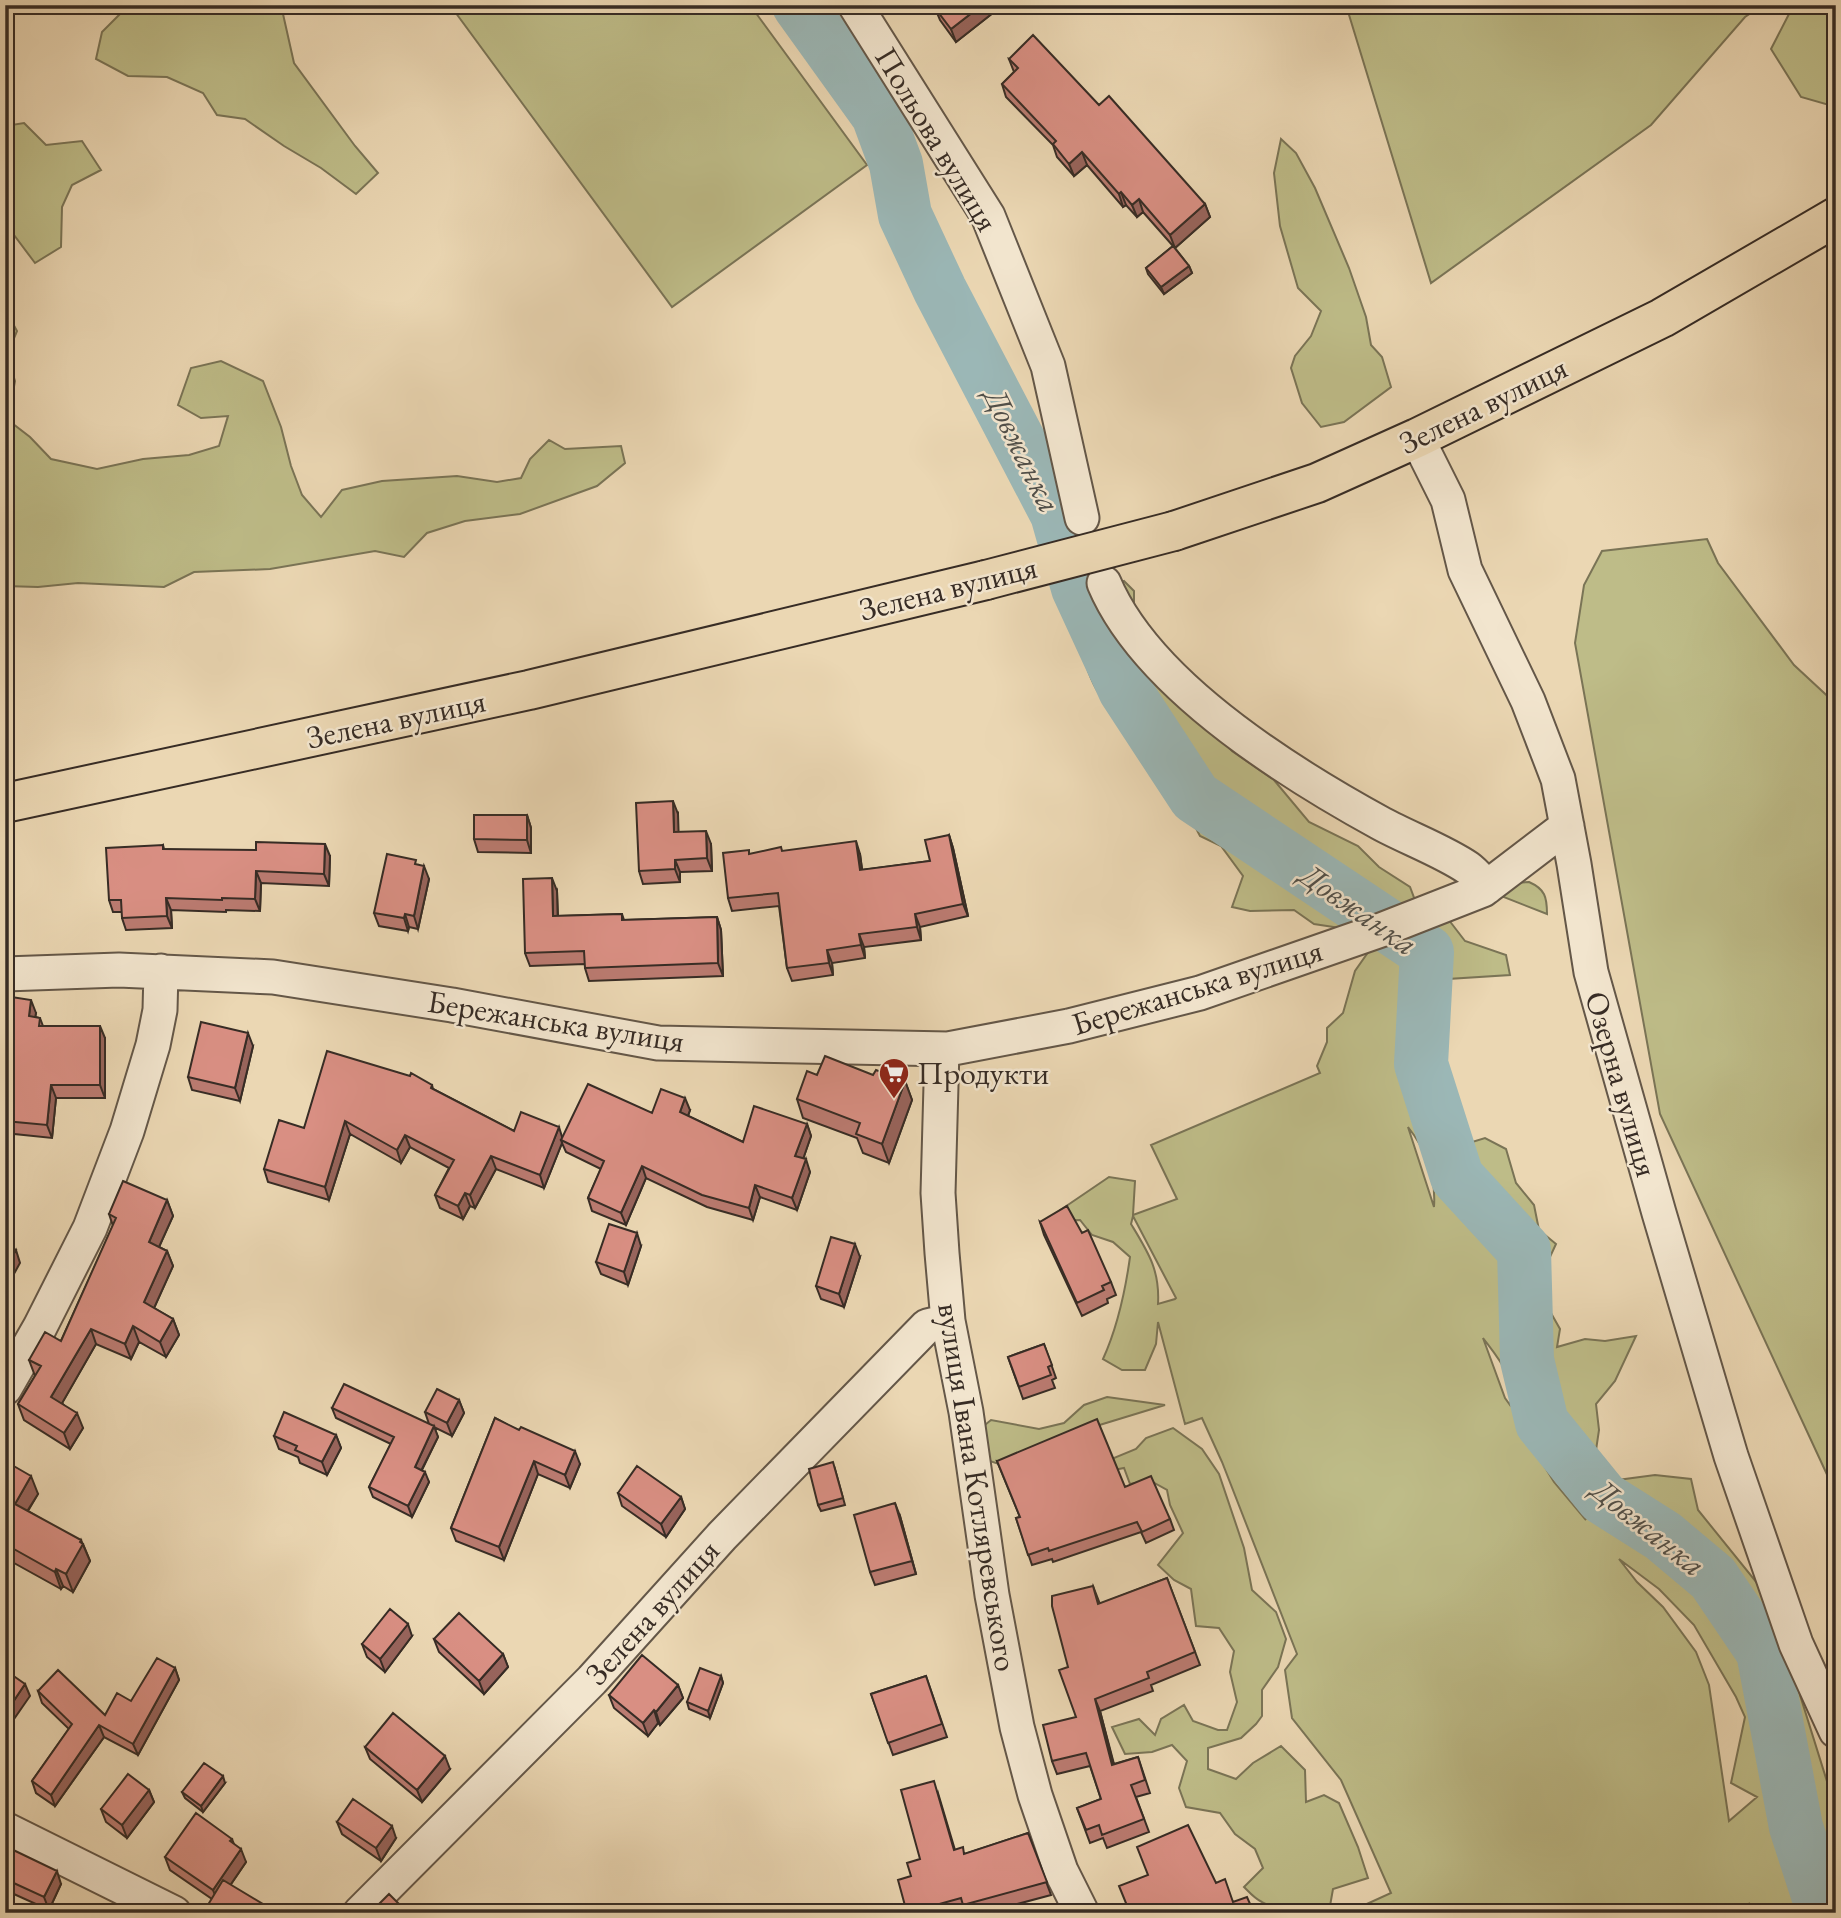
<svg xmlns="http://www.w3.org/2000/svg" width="1841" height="1918" font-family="'EB Garamond',serif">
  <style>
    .green { fill: #bebc88; stroke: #7a7456; stroke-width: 2; fill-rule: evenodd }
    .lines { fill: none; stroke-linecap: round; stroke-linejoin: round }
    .river { stroke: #9bb7b6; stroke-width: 54 }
    .minor-casing { stroke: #645748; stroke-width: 37 }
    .highway-casing { stroke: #372c25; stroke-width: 42 }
    .minor { stroke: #f2e5ce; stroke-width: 33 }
    .highway { stroke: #ebd7b3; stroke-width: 38 }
    .highway-bridge-casing { stroke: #372c25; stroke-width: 42; stroke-linecap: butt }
    .highway-bridge { stroke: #ebd7b3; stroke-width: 38 }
    .wall { fill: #bb7b71; stroke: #372c25; stroke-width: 2 }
    .shaded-wall { fill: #98645c; stroke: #372c25; stroke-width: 2 }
    .building { fill: #d98f83; stroke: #372c25; stroke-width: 2 }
    .labels { text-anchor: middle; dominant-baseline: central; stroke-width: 5; stroke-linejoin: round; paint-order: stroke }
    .street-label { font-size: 32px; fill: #372c25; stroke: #f2e5ce }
    .poi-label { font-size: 32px; fill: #372c25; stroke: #f2e5ce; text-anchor: start }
    .water-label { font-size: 33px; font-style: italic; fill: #504f49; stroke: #f2e5ce }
  </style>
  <rect width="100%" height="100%" fill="#ebd7b3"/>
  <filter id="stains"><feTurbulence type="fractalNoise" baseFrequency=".00286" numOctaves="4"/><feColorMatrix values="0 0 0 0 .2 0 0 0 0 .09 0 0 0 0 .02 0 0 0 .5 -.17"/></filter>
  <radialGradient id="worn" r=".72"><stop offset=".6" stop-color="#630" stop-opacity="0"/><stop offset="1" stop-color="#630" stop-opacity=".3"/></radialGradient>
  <path class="green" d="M186,5H285L283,14L294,63L355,146L378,173L356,194L321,168L284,146L245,119L217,115L203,93L167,77L128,76L96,59L102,32L121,13Z
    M450,5H750L867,165L672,307Z
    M1346,5H1763L1745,17L1651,125L1431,283Z
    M1836,5V107L1801,97L1771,49L1789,14L1818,12Z
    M24,123L46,145L82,141L101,170L72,185L62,207L61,247L35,263L5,223V126Z
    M1281,139L1296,153L1315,188L1349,268L1366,317L1371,345L1382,357L1391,387L1344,422L1321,427L1302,403L1291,368L1295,356L1311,336L1321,311L1298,288L1280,226L1274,173Z
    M5,309L17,331L7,355L15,381L8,420L30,437L51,459L97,469L143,459L189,455L219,446L228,416L201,418L178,405L191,368L221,361L263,381L281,427L291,466L302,495L321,517L342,490L382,481L457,476L497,482L521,478L530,459L549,440L565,449L621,446L625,463L597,486L520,514L465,521L427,533L404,557L375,551L270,569L194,572L164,587L78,583L38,587L5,586Z
    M1707,539L1718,563L1794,665L1836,704V1494L1660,1114L1575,643L1584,585L1602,551Z
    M1124,581L1134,591V612L1200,715L1232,751L1274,780L1309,822L1358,846L1379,867L1410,887L1416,903L1340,928L1314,924L1294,910L1250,911L1232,907L1243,876L1221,846L1200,836L1190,817L1199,788L1191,771L1157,761L1143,743L1128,710C1122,708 1112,706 1107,703C1090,689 1078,641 1074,620L1093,592Z
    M1529,882C1545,889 1547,897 1547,914L1501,896L1514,883Z
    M1445,915L1465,941L1506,955L1510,975L1448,979L1441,1008L1413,1038L1434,1067L1440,1099L1456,1147L1485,1138L1506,1149L1516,1183L1534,1205L1539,1230L1556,1244L1543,1272L1547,1306L1560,1329L1557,1347L1585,1339L1605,1341L1636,1336L1615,1381L1596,1404L1599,1430L1595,1457L1556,1467L1540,1459L1554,1482L1586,1520L1581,1513L1610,1481L1655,1475L1691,1479L1698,1510L1770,1599L1830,1791L1836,1822V1913H1764L1750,1904L1751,1913H1347L1391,1893L1341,1780L1292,1718L1285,1670L1297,1654L1222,1462L1202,1418L1185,1424L1158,1322L1156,1344L1145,1370H1122L1103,1359C1118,1326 1125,1293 1130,1257L1113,1242L1092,1235L1080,1220L1048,1221L1059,1211L1109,1177L1135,1181L1133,1215L1177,1199L1151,1145L1320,1073L1317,1066L1327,1042V1028L1343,1013L1355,971L1369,951L1386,941L1421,939ZM1408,1127C1427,1151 1436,1177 1434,1207ZM1133,1216L1176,1298L1175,1299L1158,1304C1160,1270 1148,1252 1131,1224ZM1483,1338C1498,1358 1517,1379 1510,1405L1505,1398ZM1619,1559L1659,1589L1694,1625L1736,1697L1745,1717L1731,1783L1757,1797L1729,1821L1709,1685L1696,1652L1663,1607L1637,1582Z
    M1107,1397L1165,1405L1093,1427L999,1464L977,1457L974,1434L991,1420L1039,1429L1064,1423L1084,1405Z
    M1173,1428L1202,1449L1219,1474L1244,1548L1252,1590L1276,1612L1286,1639L1278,1667L1262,1690V1716L1256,1724L1241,1738L1208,1748V1769L1236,1779L1253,1763L1281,1746L1305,1770L1306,1802L1324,1795L1339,1803L1358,1847L1368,1878L1333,1889L1330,1906C1311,1913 1280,1912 1262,1902C1255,1899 1249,1892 1244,1887L1263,1868L1255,1849L1235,1834L1220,1813L1186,1807L1179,1788L1187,1761L1172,1745L1152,1752L1125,1754L1112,1727L1139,1719L1155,1735L1161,1719L1184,1705L1193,1721L1218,1730H1227L1237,1702L1230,1672L1234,1651L1219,1628L1196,1626L1191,1589L1174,1580L1158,1565L1183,1533L1170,1505L1167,1490L1149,1480L1130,1484L1124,1468L1099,1473L1109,1460L1136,1449L1146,1438Z"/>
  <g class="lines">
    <path class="river" d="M799,5L878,115L896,164L905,215L940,290L1057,514L1078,588L1125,690L1195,797L1427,952L1421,1064L1457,1177L1524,1250L1527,1360L1542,1423L1603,1498L1663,1536L1713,1578L1763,1652L1796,1827L1824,1913"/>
    <g class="minor-casing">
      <path id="minor" d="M855,5L988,216L1048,366L1082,518
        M1417,438L1448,500L1465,570L1528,701L1558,779L1574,864L1591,972L1659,1213L1731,1456L1796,1644L1836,1731
        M1104,583C1147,685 1287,772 1382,824C1408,838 1445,852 1468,868C1475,873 1481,881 1487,887
        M5,974L119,970L273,977L452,1005L658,1043L948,1049L1069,1026L1200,993L1381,930L1483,890L1567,826
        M942,1049L938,1193L942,1253L948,1321L966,1412L992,1595L1017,1727L1035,1795L1061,1871L1082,1913
        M5,1388L40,1327L90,1228L127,1131L153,1045L160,1010L161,971
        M5,1829L174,1913
        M360,1913L592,1680L722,1536L927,1326L948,1321"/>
    </g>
    <g class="highway-casing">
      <path id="highway" d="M1174,531L1317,483L1417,438L1662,318L1836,217
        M5,803L529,690L986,580"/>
    </g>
    <use href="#minor" class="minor"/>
    <use href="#highway" class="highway"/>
    <g class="highway-bridge-casing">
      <path id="highway-bridge" d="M986,580L1174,531"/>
    </g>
    <use href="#highway-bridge" class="highway-bridge"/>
  </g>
  <path class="wall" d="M938,5H1003L956,42L940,20L935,8Z
    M1009,59L1099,105L1205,204L1210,217L1175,248L1189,266L1192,273L1164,294L1148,274L1146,268L1173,246L1143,212L1137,217L1126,205L1123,207L1087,165L1074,176L1057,157L1053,145L1006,97L1002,84L1014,72Z
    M678,814V832L711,844L712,871L680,872V882L643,884L639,871Z
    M527,815L531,828V853L478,852L474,839Z
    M949,835L953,848L968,916L920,927L921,940L864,947L865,958L832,963L833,975L792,981L787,968L779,906L732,911L728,898L782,851L860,854L862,870L930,861Z
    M163,845L164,849L330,856L329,886L261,883L260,911L226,910V912L171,910L172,928L126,930L122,918V912H113L109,900Z
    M418,865L429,879L418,929L409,927L408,931L379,926L374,913Z
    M557,891L558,916L622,914L624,920L717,917L721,930L723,976L589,981L585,968V964L530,966L525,953Z
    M5,996L36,1013L35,1017L40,1018L43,1026L105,1038V1098H56L52,1138L5,1133Z
    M253,1046L240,1101L192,1090L188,1077Z
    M817,1075H873L905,1081L912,1100L889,1163L863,1153L857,1138L803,1118L797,1099Z
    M432,1085L433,1089L514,1131L562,1137L652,1113L690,1110L688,1116L743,1142L807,1124L811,1136L803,1159L810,1172L797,1210L760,1197L753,1220L707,1207L646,1178L626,1225L592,1211L588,1198L601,1169L566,1152L562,1143L544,1188L496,1169L475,1208L470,1206L463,1219L440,1208L435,1195L449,1168L410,1147L401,1163L350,1134L329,1200L268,1182L264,1169L304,1128Z
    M167,1200L173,1216L159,1247L167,1251L173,1266L154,1308L173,1319L179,1335L166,1357L139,1342L131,1359L96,1344L62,1403L83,1428L70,1449L24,1420L18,1404L35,1376L29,1360L61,1341L113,1226L109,1214Z
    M1040,1222L1111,1282L1116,1295L1107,1299L1108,1303L1082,1316L1044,1235Z
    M641,1246L628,1285L601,1274L596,1262Z
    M860,1257L844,1307L821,1299L816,1286Z
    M1044,1344L1056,1378L1052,1380L1055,1388L1023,1399L1008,1357Z
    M459,1400L464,1413L452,1436L434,1427L438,1437L422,1470L429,1482L412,1517L373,1497L369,1487L391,1444L336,1418L332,1408L429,1424L425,1412Z
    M495,1418L580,1464L570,1488L538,1474L504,1560L456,1541L451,1528Z
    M336,1435L341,1448L327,1475L300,1463L298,1457L279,1449L274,1436Z
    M5,1461L38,1494L28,1511L83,1544L90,1561L73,1592L63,1586L61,1589L5,1558Z
    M997,1461L1125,1487L1170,1519L1174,1530L1146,1543L1141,1532L1053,1562L1052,1559L1032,1565L1016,1518L1020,1517Z
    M835,1469L845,1505L821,1511L818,1505Z
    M618,1493L681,1497L685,1509L666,1537L622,1506Z
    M900,1516L916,1574L875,1585L870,1572Z
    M1167,1578L1200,1665L1151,1685L1153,1691L1100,1711L1114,1764L1138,1757L1150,1793L1136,1797L1149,1832L1107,1848L1103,1838L1090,1843L1077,1808L1101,1799L1090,1766L1057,1774L1052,1761L1076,1717L1068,1667L1093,1586L1100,1604Z
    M412,1636L385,1672L367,1657L362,1644Z
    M434,1639L503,1654L508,1667L484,1694L439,1652Z
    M175,1668L179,1680L138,1755L104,1737L55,1806L36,1793L32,1781L69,1729L42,1703L38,1691L105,1715L131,1701Z
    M721,1676L723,1683L710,1718L689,1709L687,1702Z
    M926,1676L947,1737L893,1755L871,1694Z
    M678,1685L683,1698L660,1725L658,1723L648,1736L614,1708L609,1695Z
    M365,1747L450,1769L422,1802L370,1759Z
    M225,1783L203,1812L185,1798L182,1792Z
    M149,1790L154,1802L127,1838L106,1822L101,1809Z
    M938,1793L955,1850L965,1854L1028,1833L1051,1895L984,1913H966L965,1911L958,1913H907L911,1876L920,1859Z
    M337,1822L396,1838L381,1861L342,1834Z
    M232,1839L234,1844L246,1862L231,1884L212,1899L170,1870L165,1857Z
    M5,1846L61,1884L49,1910L5,1890Z"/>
  <path class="shaded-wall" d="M982,5H1003L956,42L951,29Z
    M1082,152L1087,165L1074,176L1069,164Z
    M1121,192L1126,205L1123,207L1119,194Z
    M1139,199L1143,212L1137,217L1132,205Z
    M1205,204L1210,217L1175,248L1170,235Z
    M1189,266L1192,273L1164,294L1161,287Z
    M673,801L678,814L679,845L674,832Z
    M527,815L531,828V853L527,840Z
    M706,831L711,844L712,871L707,858Z
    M949,835L953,848L968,916L963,904Z
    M856,841L860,854L864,883L860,870Z
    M325,844L330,856L329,886L324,874Z
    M675,860L680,872V882L675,869Z
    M424,866L429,879L418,929L414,916Z
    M256,871L261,883L260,911L255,899Z
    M552,878L557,891L558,929L553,916Z
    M166,898L171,910L172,928L167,916Z
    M405,914L409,927L408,931L404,918Z
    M915,914L920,927L921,940L917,927Z
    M717,917L721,930L723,976L718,963Z
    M859,934L864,947L865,958L861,945Z
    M827,950L832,963L833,975L829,963Z
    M31,1000L36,1013L33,1029L29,1016Z
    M100,1026L105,1038V1098L100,1085Z
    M248,1033L253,1046L240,1101L235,1088Z
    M905,1081L912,1100L889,1163L882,1144Z
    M51,1085L56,1098L52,1138L47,1125Z
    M685,1098L690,1110L685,1124L680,1112Z
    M345,1121L350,1134L329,1200L325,1187Z
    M807,1124L811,1136L800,1168L795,1156Z
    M559,1127L563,1140H561L562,1143L544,1188L540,1175Z
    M405,1135L410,1147L401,1163L397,1150Z
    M491,1156L496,1169L475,1208L470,1195Z
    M806,1159L810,1172L797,1210L792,1198Z
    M642,1166L646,1178L626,1225L621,1213Z
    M755,1185L760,1197L753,1220L749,1208Z
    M465,1193L470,1206L463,1219L458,1206Z
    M167,1200L173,1216L154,1258L149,1242Z
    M637,1233L641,1246L628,1285L624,1272Z
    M855,1244L860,1257L844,1307L839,1294Z
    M16,1250L20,1263L5,1290V1269Z
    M167,1251L173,1266L150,1317L144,1302Z
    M173,1319L179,1335L166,1357L160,1342Z
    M133,1326L139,1342L131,1359L125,1344Z
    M91,1329L96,1344L57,1412L51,1397Z
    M459,1400L464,1413L452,1436L447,1423Z
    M77,1413L83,1428L70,1449L64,1433Z
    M434,1426L438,1437L418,1477L415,1467Z
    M336,1435L341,1448L327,1475L322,1462Z
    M575,1451L580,1464L570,1488L565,1475Z
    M534,1461L538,1474L504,1560L499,1547Z
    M425,1472L429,1482L412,1517L408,1506Z
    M31,1476L38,1494L21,1521L15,1504Z
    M681,1497L685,1509L666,1537L661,1524Z
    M895,1503L900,1516L916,1574L912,1561Z
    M81,1540L90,1561L73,1592L66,1574Z
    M56,1569L63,1586L61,1589L55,1572Z
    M408,1624L412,1636L385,1672L380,1659Z
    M503,1654L508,1667L484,1694L479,1681Z
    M175,1668L179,1680L138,1755L133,1744Z
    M721,1676L723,1683L710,1718L708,1711Z
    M25,1684L30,1696L5,1732V1714Z
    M678,1685L683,1698L660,1725L656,1712Z
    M1095,1699L1100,1711L1117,1778L1112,1765Z
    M654,1710L658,1723L648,1736L643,1723Z
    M99,1725L104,1737L55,1806L51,1795Z
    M445,1756L450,1769L422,1802L417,1790Z
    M223,1776L225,1783L203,1812L201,1806Z
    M149,1790L154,1802L127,1838L122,1825Z
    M392,1826L396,1838L381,1861L376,1848Z
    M241,1849L246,1862L218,1903L213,1890Z
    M57,1871L61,1884L49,1910L44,1897Z"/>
  <path class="building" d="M938,5H982L951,29L935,8Z
    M1033,35L1099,105L1109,96L1205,204L1170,235L1139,199L1132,205L1121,192L1119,194L1082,152L1069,164L1053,144L1056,141L1002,84L1018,68L1009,59Z
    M1173,246L1189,266L1161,287L1146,268Z
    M673,801L674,832L706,831L707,858L675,860V869L639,871L636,803Z
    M474,815H527V840L474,839Z
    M949,835L963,904L915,914L917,927L859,934L861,945L827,950L829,963L787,968L778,893L728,898L723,853L749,850V854L781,847L782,851L856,841L860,870L930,861L925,840Z
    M256,842L325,844L324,874L256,871L255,899L222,898V900L166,898L167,916L122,918L121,900H109L106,848L163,845V849L256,850Z
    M387,854L416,860L415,864L424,866L414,916L405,914L404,918L374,913Z
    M552,878L553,916L622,914V920L717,917L718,963L585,968L584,951L525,953L523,879Z
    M5,996L31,1000L29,1016L40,1018L39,1026H100V1085H51L47,1125L5,1121Z
    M201,1022L248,1033L235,1088L188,1077Z
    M327,1051L410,1076L411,1073L432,1085L431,1088L514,1131L521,1112L559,1127L540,1175L491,1156L470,1195L465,1193L458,1206L435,1195L454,1160L405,1135L397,1150L345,1121L325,1187L264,1169L279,1120L304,1128Z
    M825,1056L873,1075L876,1070L905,1081L882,1144L856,1134L860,1123L797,1099L807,1071L817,1075Z
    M588,1084L652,1113L661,1089L685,1098L680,1112L743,1142L754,1106L807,1124L795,1156L806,1159L792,1198L755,1185L749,1208L702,1195L642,1166L621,1213L588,1198L604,1161L561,1140Z
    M123,1181L167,1200L149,1242L167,1251L144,1302L173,1319L160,1342L133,1326L125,1344L91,1329L51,1397L77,1413L64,1433L18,1404L41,1366L29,1360L45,1332L61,1341L116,1218L109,1214Z
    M1067,1206L1082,1233L1088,1230L1111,1282L1102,1286L1104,1290L1077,1303L1040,1222Z
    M609,1224L637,1233L624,1272L596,1262Z
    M831,1237L855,1244L839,1294L816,1286Z
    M5,1245L16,1250L5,1269Z
    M1044,1344L1052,1365L1048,1367L1051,1375L1019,1387L1008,1357Z
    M344,1384L434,1426L415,1467L425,1472L408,1506L369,1487L394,1437L332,1408Z
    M437,1389L459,1400L447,1423L425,1412Z
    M284,1412L336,1435L322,1462L295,1450L297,1446L274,1436Z
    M495,1418L519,1430L521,1427L575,1451L565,1475L534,1461L499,1547L451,1528Z
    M1097,1419L1125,1487L1151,1476L1170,1519L1142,1532L1137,1522L1049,1551L1048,1548L1028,1555L1016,1518L1020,1517L997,1461Z
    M5,1461L31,1476L15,1504L81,1540L80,1542L83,1544L66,1574L56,1569L55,1572L5,1544Z
    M833,1462L843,1498L818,1505L809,1469Z
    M637,1466L681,1497L661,1524L618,1493Z
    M895,1503L912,1561L870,1572L854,1515Z
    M1167,1578L1195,1652L1147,1672L1149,1678L1095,1699L1112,1765L1138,1757L1145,1780L1131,1785L1144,1819L1102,1835L1099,1825L1086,1830L1077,1808L1101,1799L1086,1753L1052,1761L1043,1725L1076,1717L1059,1670L1068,1667L1052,1606V1596L1093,1586L1098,1604Z
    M390,1609L408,1624L380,1659L362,1644Z
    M459,1613L503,1654L479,1681L434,1639Z
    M642,1655L678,1685L656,1712L654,1710L643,1723L609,1695Z
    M157,1658L175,1668L133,1744L99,1725L51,1795L32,1781L72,1724L38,1691L58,1670L105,1715L117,1693L131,1701Z
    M700,1668L721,1676L708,1711L687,1702Z
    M5,1670L25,1684L5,1714Z
    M926,1676L942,1724L888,1743L871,1694Z
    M393,1713L445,1756L417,1790L365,1747Z
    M204,1763L223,1776L201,1806L182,1792Z
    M128,1774L149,1790L122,1825L101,1809Z
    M934,1781L954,1850L963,1847L964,1854L1028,1833L1047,1882L963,1905L961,1898L907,1913L898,1880L911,1876L907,1863L920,1859L901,1790Z
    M353,1799L392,1826L376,1848L337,1822Z
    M196,1813L232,1839L230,1841L241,1849L213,1890L165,1857Z
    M1188,1825L1216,1883L1225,1879L1233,1902L1247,1897L1254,1913H1219L1218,1912L1216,1913H1130L1119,1886L1148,1875L1137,1847Z
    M5,1846L57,1871L44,1897L5,1879Z
    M223,1880L278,1913H203Z
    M389,1894L408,1913H370Z"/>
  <defs>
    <g id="supermarket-pin" transform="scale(1.575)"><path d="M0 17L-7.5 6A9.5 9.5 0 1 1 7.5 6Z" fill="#8f2418" stroke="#f2e5ce"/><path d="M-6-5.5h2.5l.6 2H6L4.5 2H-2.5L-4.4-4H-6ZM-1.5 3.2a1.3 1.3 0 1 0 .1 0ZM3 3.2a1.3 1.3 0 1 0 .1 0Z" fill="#fff"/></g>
  </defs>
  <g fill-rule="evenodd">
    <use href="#supermarket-pin" x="894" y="1073"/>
  </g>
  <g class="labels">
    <g class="street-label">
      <text transform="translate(937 139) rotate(59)">Польова вулиця</text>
      <text transform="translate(1483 405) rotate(-26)">Зелена вулиця</text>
      <text transform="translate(948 588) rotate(-14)">Зелена вулиця</text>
      <text transform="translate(396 719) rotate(-12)">Зелена вулиця</text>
      <text transform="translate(1197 987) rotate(-17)">Бережанська вулиця</text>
      <text transform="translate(556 1021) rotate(9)">Бережанська вулиця</text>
      <text transform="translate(1622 1084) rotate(74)">Озерна вулиця</text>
      <text transform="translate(978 1487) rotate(81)">вулиця Івана Котляревського</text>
      <text transform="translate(652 1612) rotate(-48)">Зелена вулиця</text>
    </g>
    <g class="poi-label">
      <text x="917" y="1073">Продукти</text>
    </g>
    <g class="water-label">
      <text transform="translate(1023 450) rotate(64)">Довжанка</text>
      <text transform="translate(1359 909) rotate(35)">Довжанка</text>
      <text transform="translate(1649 1527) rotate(39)">Довжанка</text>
    </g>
  </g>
  <rect width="1841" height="1918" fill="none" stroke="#ebd7b3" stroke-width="28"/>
  <rect x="7" y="7" width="1827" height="1904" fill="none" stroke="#372c25" stroke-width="3.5"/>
  <rect x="14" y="14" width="1813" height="1890" fill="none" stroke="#372c25" stroke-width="2"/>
  <rect width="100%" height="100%" filter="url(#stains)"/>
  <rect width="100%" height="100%" fill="url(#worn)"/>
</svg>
